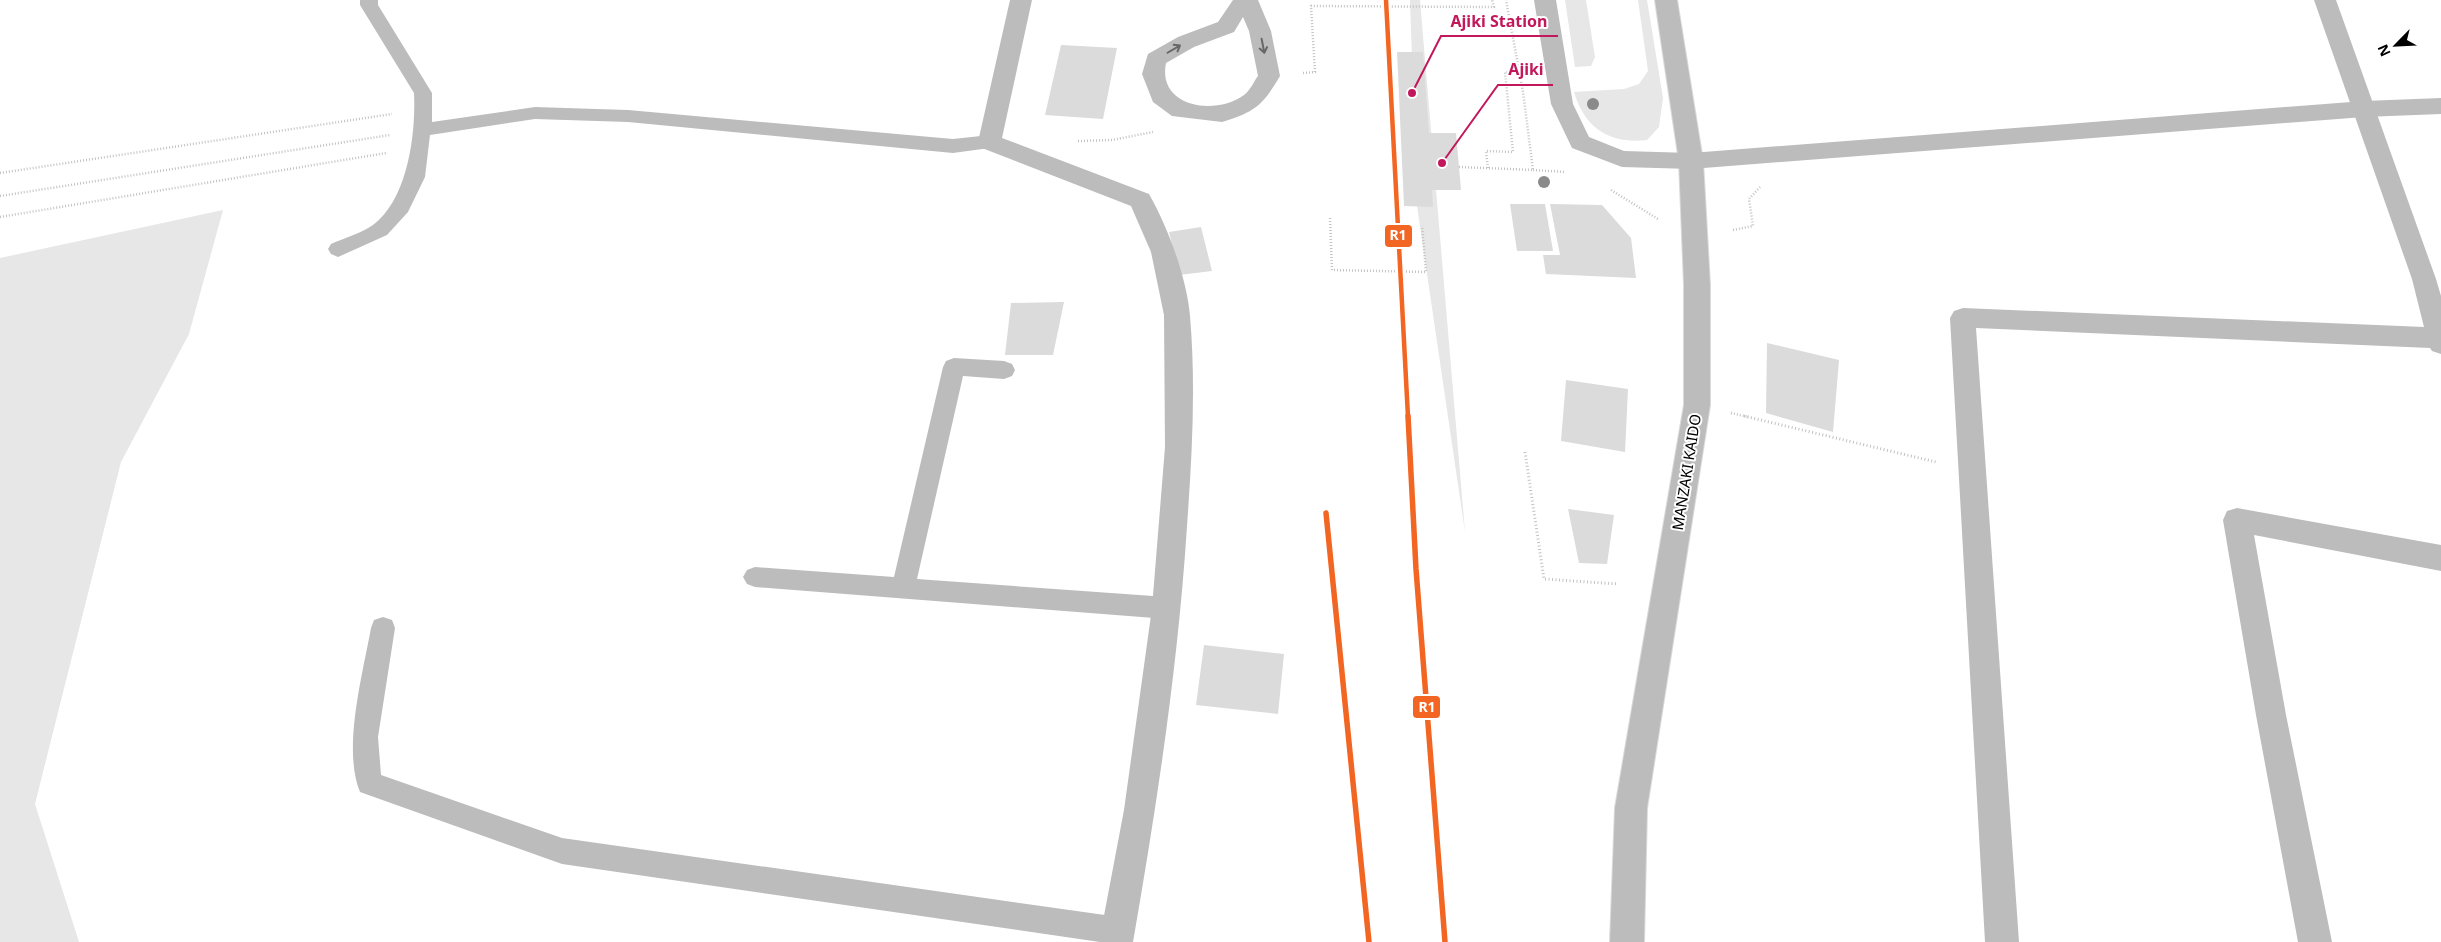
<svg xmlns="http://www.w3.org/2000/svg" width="2441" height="942" font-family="'Noto Sans',sans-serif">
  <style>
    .green { fill: #e7e7e7 }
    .building { fill: #dbdbdb }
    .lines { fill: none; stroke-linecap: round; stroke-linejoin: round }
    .primary-casing { stroke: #dbdbdb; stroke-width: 2 }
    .path-far1 { stroke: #c2c2c2; stroke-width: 2.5; stroke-dasharray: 1 2; stroke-linecap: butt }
    .path { stroke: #c2c2c2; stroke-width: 3; stroke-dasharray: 1 2.5; stroke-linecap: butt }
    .service { fill: #bcbcbc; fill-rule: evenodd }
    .minor { fill: #bcbcbc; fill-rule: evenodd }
    .tertiary { fill: #bcbcbc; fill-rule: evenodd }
    .primary { fill: #bcbcbc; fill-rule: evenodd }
    .rail { stroke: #bcbcbc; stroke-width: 4.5; stroke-dasharray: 8 2.5 1 2.5; stroke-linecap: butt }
    .rail-1-far1-casing { stroke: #fff; stroke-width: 8 }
    .rail-1-casing { stroke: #fff; stroke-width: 9 }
    .rail-1-far1 { stroke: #f26522; stroke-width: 4.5 }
    .rail-1 { stroke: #f26522; stroke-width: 5.5 }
    .tree { fill: #8a8a8a }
    .oneway { stroke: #676767 }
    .labels { text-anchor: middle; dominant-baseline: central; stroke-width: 4; stroke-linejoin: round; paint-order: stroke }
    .street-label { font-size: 15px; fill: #000; stroke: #fff }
    .leader { fill: none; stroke: #c2185b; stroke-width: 2 }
    .callout-dot { fill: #c2185b; stroke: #fff; stroke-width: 2 }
    .callout-label { font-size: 16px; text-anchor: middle; font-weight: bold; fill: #c2185b; stroke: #fff; stroke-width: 4; stroke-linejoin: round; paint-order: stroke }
    .line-badge { stroke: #fff; stroke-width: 2 }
    .badge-label { font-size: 14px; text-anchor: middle; font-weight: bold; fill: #fff }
  </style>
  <rect width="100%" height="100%" fill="#fff"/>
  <path class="green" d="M1410,0H1420L1465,532L1417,206Z
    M1565,0H1586L1595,57L1591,66L1575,67Z
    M1638,0H1647L1663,98L1659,127L1647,140C1610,144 1585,129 1574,92L1624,89L1639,84L1648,71Z
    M223,210L189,334L121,462L35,804L79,942H0V258Z"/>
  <path class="building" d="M1061,45L1117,48L1103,119L1045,115Z
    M1397,52H1423L1429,133H1456L1461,190H1432L1433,207L1404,206Z
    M1510,204H1545L1553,251H1517Z
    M1550,204L1602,205L1631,238L1636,278L1546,274L1543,255H1560Z
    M1201,227L1212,271L1179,275L1169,232Z
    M1064,302L1053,355H1005L1011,303Z
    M1767,343L1839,360L1833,432L1766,413Z
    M1566,380L1628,389L1625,452L1561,441Z
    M1568,509L1614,515L1607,564L1579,563Z
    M1204,645L1284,654L1278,714L1196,705Z"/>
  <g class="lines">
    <g class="primary-casing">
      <path id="primary" d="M1655,0H1677L1703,161L1710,285V405L1647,808L1644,942H1610L1615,808L1684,405V285L1679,161Z"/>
    </g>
    <path class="path-far1" d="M1303,73L1315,72L1311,6L1494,7L1492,0
      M1078,141L1112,140L1153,132
      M1459,167L1533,170L1523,92L1506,0
      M1488,168L1486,151L1513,152L1505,72L1519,73
      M1533,170L1565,172
      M0,173L392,114
      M1611,190L1658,219
      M0,196L390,135
      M0,217L386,153
      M1330,218L1332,270L1426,272L1422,226
      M1733,230L1753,226L1749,199L1760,187
      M1731,413L1749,417"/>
    <path class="path" d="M1744,416L1936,462
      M1525,452L1544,579L1618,584"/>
    <path class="service" d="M360,0H378V5L432,93V122L535,107L628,110L953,139L990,135L997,137L999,142L997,147L953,153L628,122L535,119L430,135L425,177L408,212L387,235L338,257L331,254L328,249L331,244C344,238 362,233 373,225C408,199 416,133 414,93L360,5Z
      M954,358L1004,361L1012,364L1015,370L1012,376L1004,379L963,376L917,579L1167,597L1175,600L1179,608L1175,616L1167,619L755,587L747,584L743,577L747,570L755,567L894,577L943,367L946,361Z
      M383,617L392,620L395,628L378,737L381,775L562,838L1119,917L1129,921L1133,931L1129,941L1100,942L562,864L360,792C342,749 363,673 371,628L374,620Z"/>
    <path class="minor" d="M1010,0H1032L1002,138L1149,194C1168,227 1187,279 1190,316C1196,386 1192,457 1187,526C1178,666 1157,804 1133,942H1099L1124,810L1152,608L1165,447L1164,315L1151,252L1131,206L982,148L978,142Z
      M1534,0H1556L1573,104L1589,137L1624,151L1691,153L1699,155L1703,161L1699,167L1691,169L1622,167L1572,148L1551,104Z
      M2314,0H2336L2436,279L2441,296V354L2432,351L2430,348L1976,328L2019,942H1985L1950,318L1954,311L1963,308L2424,327L2412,279Z
      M2237,508L2441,545V571L2254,535L2286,715L2332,942H2298L2256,715L2223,520L2227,511Z"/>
    <path class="tertiary" d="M1233,0H1258L1271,31L1280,76C1263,105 1255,112 1222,122L1172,116L1153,102L1142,74L1148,54L1178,37L1218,22ZM1243,17L1249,31L1258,76C1254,81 1250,91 1244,95C1216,116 1157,108 1166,63L1194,47L1234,32Z
      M2441,98V114L2364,117L1691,169L1683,167L1679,161L1683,155L1691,153L2364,101Z"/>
    <use href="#primary" class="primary"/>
    <path class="rail" d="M1326,513L1369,942
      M1443,925L1446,942"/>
    <g class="rail-1-far1-casing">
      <path id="rail-1-far1" d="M1386,0L1408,417"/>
    </g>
    <g class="rail-1-casing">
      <path id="rail-1" d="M1408,416L1416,569L1445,942
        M1326,513L1369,942"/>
    </g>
    <use href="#rail-1-far1" class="rail-1-far1"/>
    <use href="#rail-1" class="rail-1"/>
  </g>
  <g class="tree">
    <circle cx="1593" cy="104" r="6"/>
    <circle cx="1544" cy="182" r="6"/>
  </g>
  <defs><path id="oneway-shaft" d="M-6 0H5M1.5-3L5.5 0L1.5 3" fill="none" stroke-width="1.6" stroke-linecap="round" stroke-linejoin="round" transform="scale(1.25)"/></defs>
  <g class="oneway">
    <use href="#oneway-shaft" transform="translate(1263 46) rotate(79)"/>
    <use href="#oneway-shaft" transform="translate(1174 49) rotate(-30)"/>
  </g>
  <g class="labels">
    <g class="street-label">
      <text transform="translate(1686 472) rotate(-81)">MANZAKI KAIDO</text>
    </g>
  </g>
  <path class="leader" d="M1412 93L1441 36H1558M1442 163L1498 85H1553"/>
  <g class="callout-dot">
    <circle cx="1412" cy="93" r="5"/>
    <circle cx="1442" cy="163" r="5"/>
  </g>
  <g class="callout-label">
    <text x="1499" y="27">Ajiki Station</text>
    <text x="1526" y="75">Ajiki</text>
  </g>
  <g class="line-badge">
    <rect x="1384" y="224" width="29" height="24" rx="5" fill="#f26522"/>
    <rect x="1412" y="695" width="29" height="24" rx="5" fill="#f26522"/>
  </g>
  <g class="badge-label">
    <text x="1398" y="240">R1</text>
    <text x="1427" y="712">R1</text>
  </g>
  <g transform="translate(2396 45) rotate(246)" stroke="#ffffff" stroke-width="4" paint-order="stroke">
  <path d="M0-4L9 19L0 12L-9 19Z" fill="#000000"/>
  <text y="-8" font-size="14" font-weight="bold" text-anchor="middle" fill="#000000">N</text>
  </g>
</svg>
